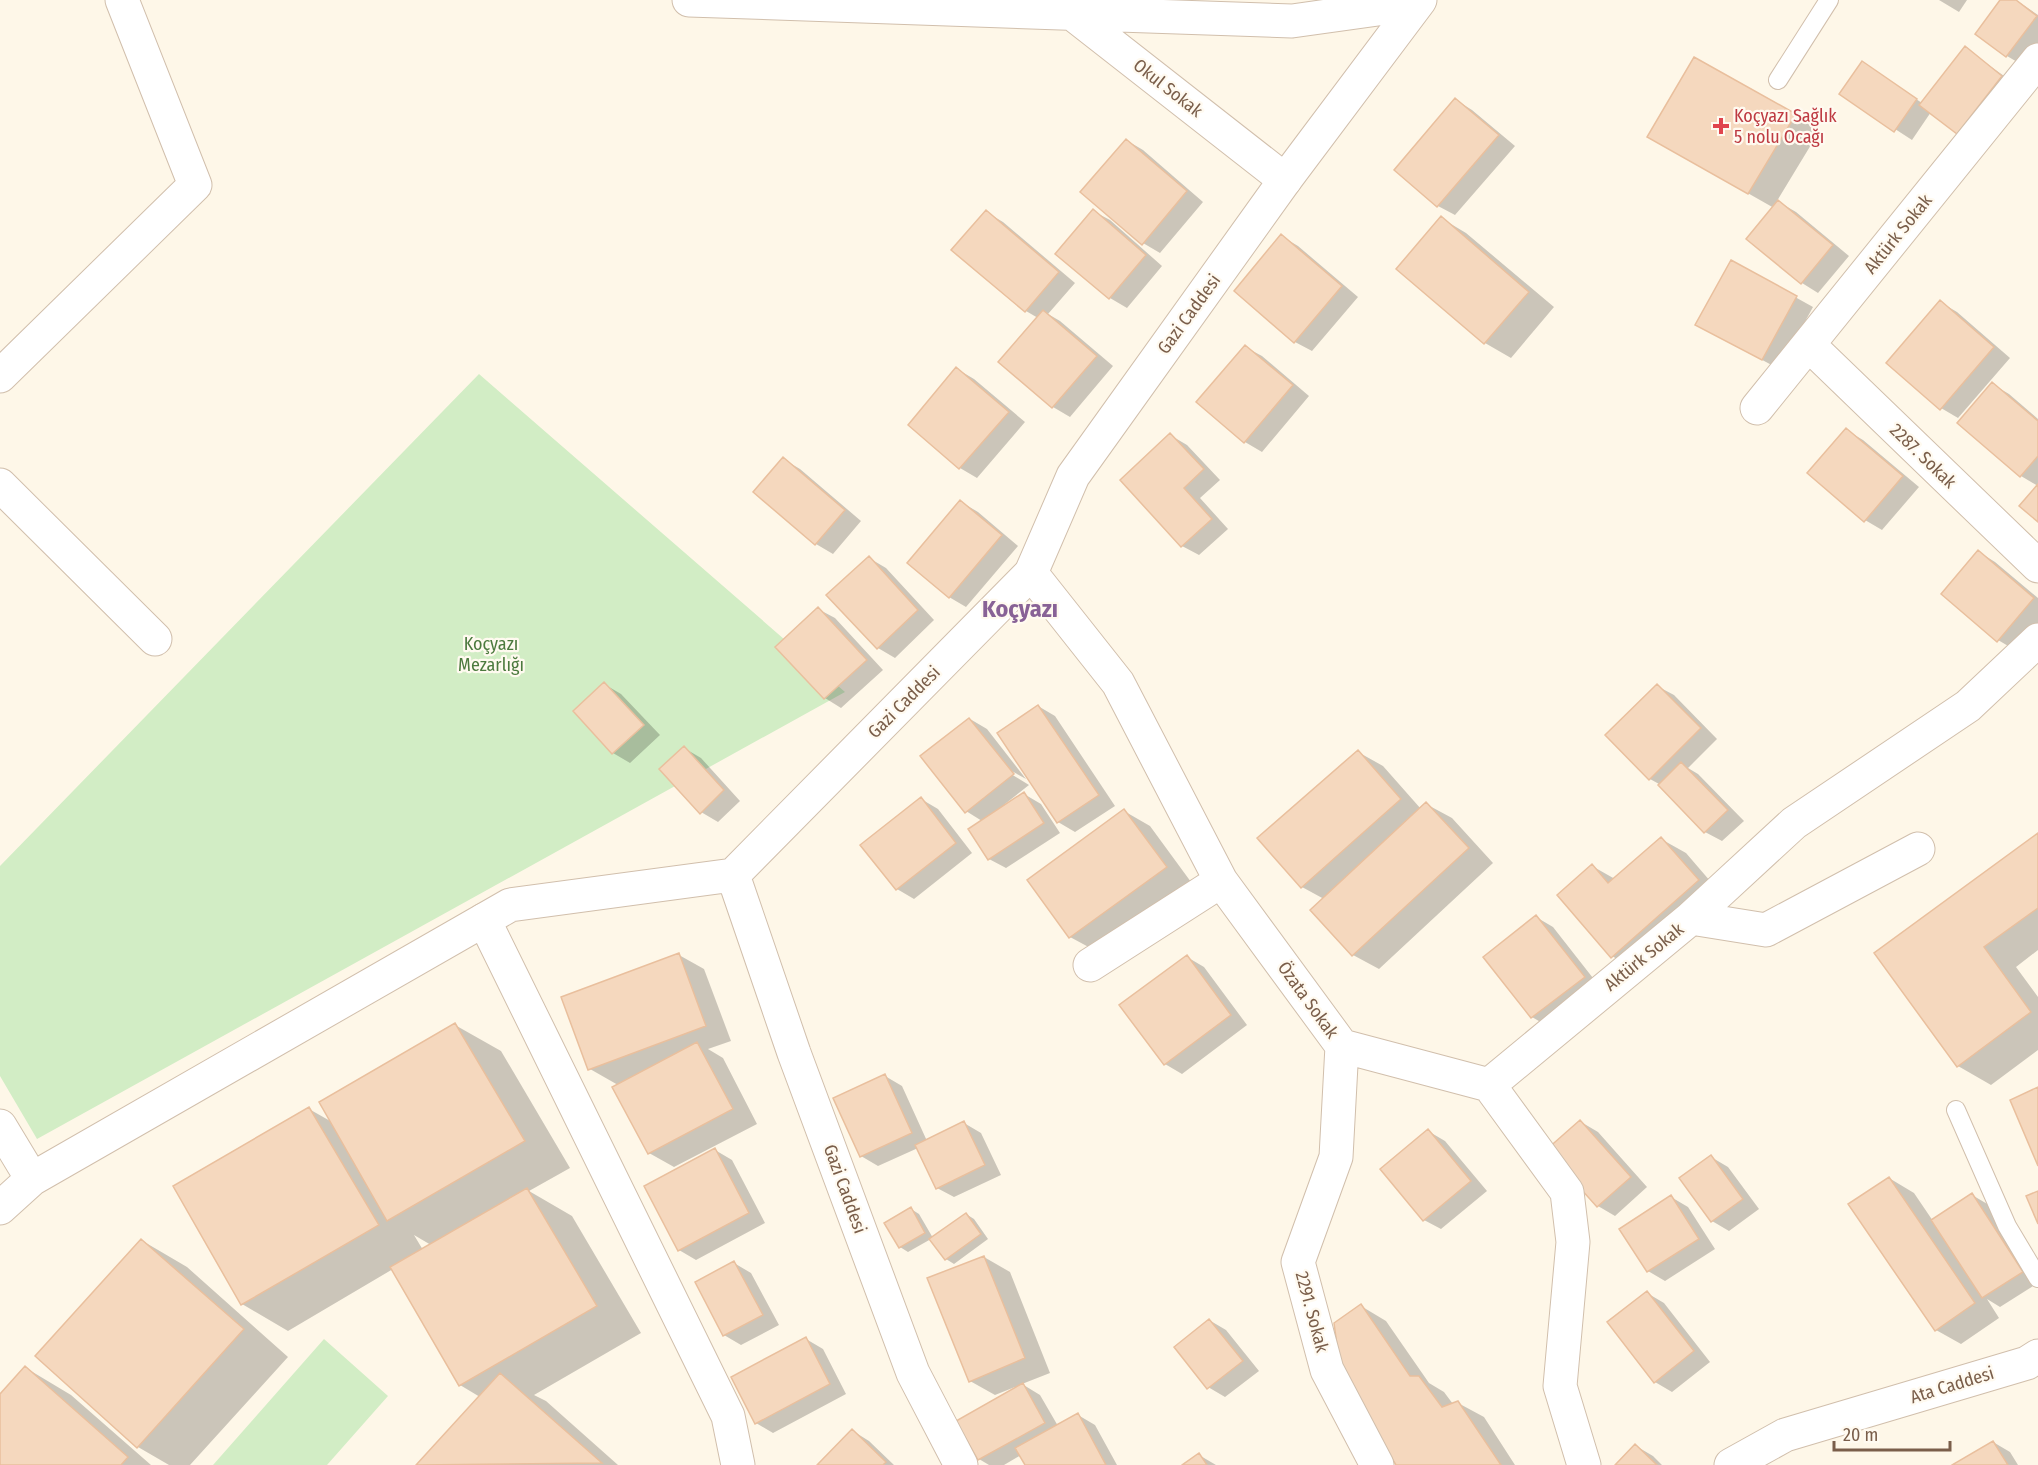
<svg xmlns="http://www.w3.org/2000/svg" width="2038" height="1465" font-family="'Fira Sans Condensed',sans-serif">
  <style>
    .green { fill: #d2edc5 }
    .shadow { fill: #0003; fill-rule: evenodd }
    .building { fill: #f5d8be; stroke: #e9bf9d; stroke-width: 1.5 }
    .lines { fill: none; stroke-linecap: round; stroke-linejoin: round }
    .service-casing { stroke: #d1bfac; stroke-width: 20 }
    .minor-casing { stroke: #d1bfac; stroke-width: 35 }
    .tertiary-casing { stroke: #d1bfac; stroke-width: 35 }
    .service { stroke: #fff; stroke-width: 18 }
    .minor { stroke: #fff; stroke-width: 33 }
    .tertiary { stroke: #fff; stroke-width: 33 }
    .health-dot { fill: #e0444e; stroke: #fffaf0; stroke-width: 2 }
    .labels { text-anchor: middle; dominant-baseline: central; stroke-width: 4.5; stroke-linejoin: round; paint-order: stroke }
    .street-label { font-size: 18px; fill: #7a5e4a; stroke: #fffaf0 }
    .health-label { font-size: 18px; fill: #be3a42; stroke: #fffaf0; text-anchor: start }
    .park-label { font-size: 18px; fill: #4c7a3e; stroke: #fffaf0 }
    .district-label { font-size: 24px; font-weight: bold; fill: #886296; stroke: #fffaf0 }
  </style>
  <rect width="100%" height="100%" fill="#fef7e8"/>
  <path class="green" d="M479,374L845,692L37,1139L0,1076V866Z
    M324,1339L388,1396L327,1465H213Z"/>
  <path class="shadow" d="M1939,0H1967L1959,12Z
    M2002,0H2016L2038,15V46L2024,66L2007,56Z
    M1965,48L2018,86L1974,143L1931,112L1912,140L1841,94L1862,63L1922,103Z
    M1456,100L1472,110L1515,146L1455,215L1438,206Z
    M1795,115L1820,130L1777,201L1796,212L1849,256L1818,293L1802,283L1774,208L1649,137Z
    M1126,140L1143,150L1203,202L1160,253L1143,243Z
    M1093,211L1110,220L1162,266L1127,308L1110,298Z
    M986,212L1003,222L1075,283L1048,314L1060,321L1113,366L1070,417L1053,407L1000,362L1038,318L1026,311Z
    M1441,218L1466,233L1554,307L1511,358L1485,343L1398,269Z
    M1281,236L1298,246L1358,297L1312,351L1295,342L1236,291Z
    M1732,262L1813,307L1779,369L1714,334Z
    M1940,302L1957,312L2010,358L1958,418L1941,408Z
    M1245,347L1262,356L1309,396L1262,452L1245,442Z
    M957,369L974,379L1025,422L977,478L960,468L910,424Z
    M1992,384L2009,394L2038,419V486L2021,476Z
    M1846,430L1863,440L1919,487L1882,530L1865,520Z
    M1170,435L1187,445L1220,480L1200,498L1228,529L1199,555L1182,546Z
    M783,459L800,469L861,521L833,554L816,544L755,492Z
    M961,502L978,512L1018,546L966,607L949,597Z
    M1979,552L1995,562L2038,598V623L2015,650L1998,640Z
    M869,558L886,568L934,620L895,658L878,648Z
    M818,609L835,618L883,670L841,708L825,698Z
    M604,684L621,694L660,735L630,763L613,753L575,712Z
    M1657,686L1674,695L1717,739L1688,768L1698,774L1744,821L1722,841L1705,832L1659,784L1650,779Z
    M1038,706L1055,716L1115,806L1075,832L1058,822Z
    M970,719L987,729L1026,779L1008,769L1006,771L1029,785L1005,804L1006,806L1024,794L1041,804L1060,833L1006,868L989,859L982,821L966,811Z
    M684,748L701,758L740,801L718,822L701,812Z
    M1358,752L1383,766L1421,809L1426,804L1452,818L1493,863L1379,969L1353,955L1324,899L1302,887Z
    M921,799L938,809L972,853L914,899L897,889L862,845Z
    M1124,811L1150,826L1191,882L1096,951L1070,937Z
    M2038,835V950L2016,967L2038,997V1050L1991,1085L1958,1066L1876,954Z
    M1661,839L1686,853L1723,896L1637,971L1612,956L1592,866L1615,879Z
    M1536,917L1553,927L1600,987L1549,1027L1532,1017Z
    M679,955L704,969L731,1041L708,1049L723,1058L757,1124L674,1167L649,1153L618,1085L590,1069Z
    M1187,957L1204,967L1247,1025L1182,1074L1165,1064L1122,1005Z
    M455,1025L501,1051L570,1168L529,1191L572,1216L641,1333L534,1395L546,1401L618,1465H418L480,1397L460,1385L393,1269L288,1331L242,1304L309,1109L332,1122ZM414,1235L431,1245L423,1250Z
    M885,1076L902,1086L927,1141L964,1123L981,1133L1001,1175L954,1197L937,1188L918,1148L878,1166L861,1156Z
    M1581,1122L1598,1132L1647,1187L1615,1216L1598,1206Z
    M1428,1131L1445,1141L1487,1191L1441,1229L1424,1220Z
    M715,1150L732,1160L765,1223L696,1260L679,1250Z
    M1711,1157L1728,1167L1759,1209L1729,1231L1712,1221Z
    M1889,1178L1914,1193L1933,1221L1972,1195L1989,1205L2038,1283L2000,1307L1987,1299L1999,1318L1961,1344L1936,1330Z
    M1671,1197L1688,1207L1715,1249L1665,1281L1648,1271Z
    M911,1209L919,1214L933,1238L966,1214L974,1219L988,1239L954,1264L946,1259L931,1239L908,1252L900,1247Z
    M141,1240L187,1267L288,1357L190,1465H169L138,1447Z
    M984,1257L1010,1272L1050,1373L1022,1384L1040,1395L1058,1426L1078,1415L1095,1425L1117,1465H1026L1021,1455L1004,1465H989L979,1459L958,1421L1016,1389L1015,1387L995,1395L970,1381Z
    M734,1263L751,1273L779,1325L741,1345L724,1335Z
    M1647,1293L1664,1303L1710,1362L1672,1392L1655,1382Z
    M1361,1306L1386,1321L1429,1383L1444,1392L1453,1404L1458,1403L1484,1417L1515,1465H1397Z
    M1209,1320L1226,1330L1259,1371L1225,1397L1208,1387Z
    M806,1339L823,1349L846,1394L773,1433L756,1423Z
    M26,1368L71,1395L151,1465H0V1397Z
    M853,1431L869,1441L894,1465H819Z
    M1993,1442L2010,1452L2018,1465H1955Z
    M1636,1446L1653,1456L1662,1465H1617Z
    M1199,1455L1216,1465H1185Z"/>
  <path class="building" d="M2000,0H2016L2037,16L2006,57L1975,34Z
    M1965,46L2002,76L1957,134L1919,105Z
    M1694,57L1796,114L1748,194L1647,137Z
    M1862,61L1917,99L1894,132L1839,94Z
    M1455,98L1499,135L1437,207L1394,170Z
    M1126,139L1187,191L1142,245L1080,192Z
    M1778,200L1833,245L1801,284L1746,239Z
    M1093,209L1146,255L1109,299L1055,254Z
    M986,210L1059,272L1025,312L951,250Z
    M1441,216L1529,292L1484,344L1396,269Z
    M1281,234L1342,286L1294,343L1234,291Z
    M1731,260L1797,296L1762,360L1695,325Z
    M1940,300L1994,347L1940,410L1886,363Z
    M1043,310L1097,356L1052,408L998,362Z
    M1245,345L1293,385L1244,443L1196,402Z
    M956,367L1009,412L959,469L908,425Z
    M1992,382L2038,421V456L2020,477L1957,423Z
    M1846,428L1903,476L1864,522L1807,473Z
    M1170,433L1204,469L1184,488L1212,519L1181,547L1120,480Z
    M783,457L845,510L815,545L753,492Z
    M2038,484V522L2019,506Z
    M960,500L1002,535L949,598L907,563Z
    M1978,550L2034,598L1997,642L1941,594Z
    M869,556L918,610L877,649L826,595Z
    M818,607L867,660L824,699L775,647Z
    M604,682L644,725L612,754L573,711Z
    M1657,684L1701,728L1649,780L1605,735Z
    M1038,705L1099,795L1057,823L997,733Z
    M969,718L1014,774L965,813L920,756Z
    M684,746L724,790L700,814L659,769Z
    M1358,750L1401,799L1301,888L1257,838Z
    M1681,762L1728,810L1704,833L1658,785Z
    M1024,792L1044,823L988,860L968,829Z
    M921,797L956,843L896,890L860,845Z
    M1426,802L1469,848L1352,956L1310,910Z
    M1124,809L1167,867L1069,938L1027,880Z
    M2038,833V908L1984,947L2031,1012L1957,1067L1874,953Z
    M1661,837L1699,880L1611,958L1557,895L1592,864L1608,883Z
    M1536,915L1585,977L1531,1018L1483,957Z
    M679,953L706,1026L588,1070L561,997Z
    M1187,955L1231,1015L1164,1065L1119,1005Z
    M455,1023L525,1141L387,1221L319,1102Z
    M697,1042L733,1109L648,1154L612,1087Z
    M885,1074L912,1133L860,1157L833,1098Z
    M2038,1087V1166L2010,1100Z
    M309,1107L379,1225L241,1305L173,1186Z
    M1580,1120L1631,1177L1597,1207L1546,1150Z
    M964,1121L985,1165L936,1189L915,1145Z
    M1428,1129L1471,1181L1423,1221L1380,1169Z
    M715,1148L749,1213L678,1251L644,1186Z
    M1711,1155L1743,1199L1711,1222L1679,1178Z
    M1889,1177L1975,1303L1935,1331L1848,1204Z
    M527,1188L597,1306L459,1386L390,1267Z
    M2038,1191V1224L2026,1196Z
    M1972,1193L2023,1272L1982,1298L1931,1220Z
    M1671,1195L1699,1239L1647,1272L1619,1229Z
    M911,1207L925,1233L899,1248L884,1223Z
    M966,1213L981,1234L945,1260L929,1239Z
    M141,1239L244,1329L137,1448L35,1356Z
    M984,1256L1025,1358L969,1382L927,1278Z
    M734,1261L763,1315L723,1336L695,1282Z
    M1647,1291L1694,1351L1654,1383L1607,1322Z
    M1361,1304L1410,1376H1419L1442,1407L1458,1401L1501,1465H1396L1360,1406L1339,1360L1334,1323Z
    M1209,1319L1243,1361L1207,1389L1174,1347Z
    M806,1337L830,1384L755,1424L731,1377Z
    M25,1366L128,1457L121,1465H0V1394Z
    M500,1373L602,1463L416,1465Z
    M1023,1383L1045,1423L978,1460L956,1421Z
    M1078,1413L1106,1465H1025L1015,1448Z
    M852,1429L886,1462L883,1465H817Z
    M1993,1441L2008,1465H1952Z
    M1635,1444L1657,1465H1615Z
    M1199,1453L1207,1465H1182Z"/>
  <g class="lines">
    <g class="service-casing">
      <path id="service" d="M1778,80L1829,0
        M1956,1110L2007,1226L2038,1278"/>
    </g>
    <g class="minor-casing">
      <path id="minor" d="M689,0L1292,21L1378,9L1397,0
        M1069,11L1285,180
        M1809,345L2038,566
        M0,376L195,185L122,0
        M1757,408L2038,60
        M0,485L155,639
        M1031,573L1118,683L1221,881L1342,1046L1489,1085L1567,1192L1573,1242L1560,1386L1584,1465
        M1691,918L1794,823L1968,706L2038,640
        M484,920L728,1416L738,1465
        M1090,965L1221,881
        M1342,1046L1336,1157L1298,1262L1327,1370L1377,1465
        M1489,1085L1691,918L1766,930L1918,849"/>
    </g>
    <g class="tertiary-casing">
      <path id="tertiary" d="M0,1126L32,1179
        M0,1208L32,1179L510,905L733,875
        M961,1465L913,1373L794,1053L733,875L1031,573L1073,476L1285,180L1420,0
        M1731,1465L1785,1435L2027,1363L2038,1356"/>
    </g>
    <use href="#service" class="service"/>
    <use href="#minor" class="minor"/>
    <use href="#tertiary" class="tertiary"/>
  </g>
  <path class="health-dot" d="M1718 117h6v6h6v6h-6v6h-6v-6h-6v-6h6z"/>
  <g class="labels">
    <g class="street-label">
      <text transform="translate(1168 88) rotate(38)">Okul Sokak</text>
      <text transform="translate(1898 234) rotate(-51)">Aktürk Sokak</text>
      <text transform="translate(1189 314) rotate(-54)">Gazi Caddesi</text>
      <text transform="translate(1923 456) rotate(44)">2287. Sokak</text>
      <text transform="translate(904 702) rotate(-45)">Gazi Caddesi</text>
      <text transform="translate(1644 957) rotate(-39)">Aktürk Sokak</text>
      <text transform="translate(1308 1000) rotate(54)">Özata Sokak</text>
      <text transform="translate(845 1189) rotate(70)">Gazi Caddesi</text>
      <text transform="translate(1312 1312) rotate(75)">2291. Sokak</text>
      <text transform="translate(1952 1385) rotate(-17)">Ata Caddesi</text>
    </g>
    <g class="health-label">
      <text x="1734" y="116">Koçyazı Sağlık<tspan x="1734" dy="21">5 nolu Ocağı</tspan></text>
    </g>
    <g class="park-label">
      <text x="491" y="644">Koçyazı<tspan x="491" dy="21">Mezarlığı</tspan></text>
    </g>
    <g class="district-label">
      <text x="1020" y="609">Koçyazı</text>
    </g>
  </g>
  <path d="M1834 1441v9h116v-9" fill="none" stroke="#7a5e4a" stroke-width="3"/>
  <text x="1843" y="1441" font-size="18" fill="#7a5e4a" stroke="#fffaf0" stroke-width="4.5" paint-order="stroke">20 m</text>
</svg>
